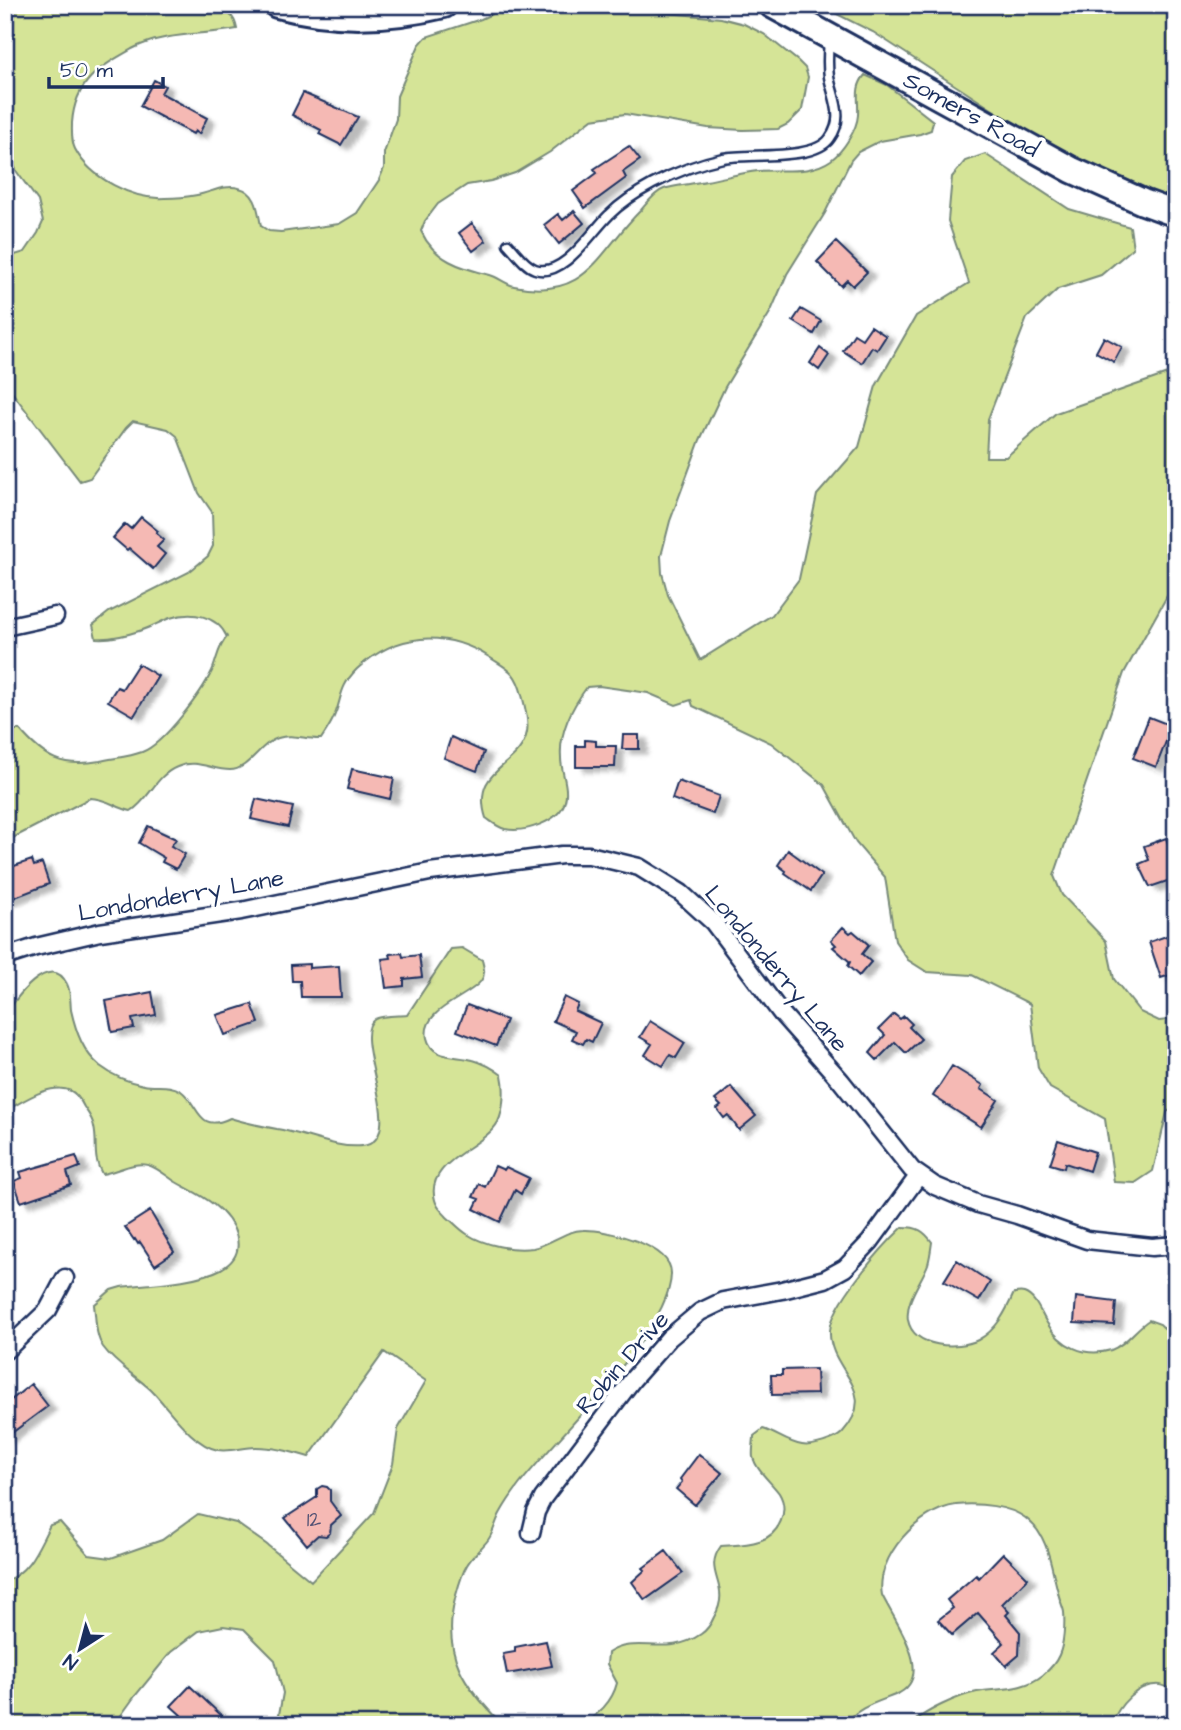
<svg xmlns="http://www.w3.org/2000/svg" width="1181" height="1730" font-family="'Architects Daughter',sans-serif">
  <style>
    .green { fill: #d5e497; stroke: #788a7a; stroke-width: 2 }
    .building { fill: #f5b9b4; stroke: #1b2f5e; stroke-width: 2; filter: url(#shadow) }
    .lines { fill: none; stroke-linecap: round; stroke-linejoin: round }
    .service-casing { stroke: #1b2f5e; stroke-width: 13 }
    .minor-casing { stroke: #1b2f5e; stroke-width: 21 }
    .primary-casing { stroke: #1b2f5e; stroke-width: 30 }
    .service { stroke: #fff; stroke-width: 8 }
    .minor { stroke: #fff; stroke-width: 16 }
    .primary { stroke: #fff; stroke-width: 24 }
    .labels { text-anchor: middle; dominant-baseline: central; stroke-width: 7; stroke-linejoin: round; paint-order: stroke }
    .number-label { font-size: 21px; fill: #525274 }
    .street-label { font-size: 24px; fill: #1b2f5e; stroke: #fff }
  </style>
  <defs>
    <filter id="shadow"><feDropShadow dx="8" dy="4.5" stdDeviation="2" flood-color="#0004"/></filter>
  </defs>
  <rect width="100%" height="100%" fill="#fff"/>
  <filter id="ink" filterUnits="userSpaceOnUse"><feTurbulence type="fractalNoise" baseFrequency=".0143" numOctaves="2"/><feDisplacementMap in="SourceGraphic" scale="14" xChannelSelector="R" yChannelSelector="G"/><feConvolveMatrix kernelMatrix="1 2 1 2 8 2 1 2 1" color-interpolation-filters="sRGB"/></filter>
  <g filter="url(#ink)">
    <path class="green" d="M5,5H210C225,11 234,12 237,29C203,35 163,32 132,49C100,67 75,81 72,123C72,132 71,141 75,149C90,178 133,200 165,198C175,198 187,197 197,195C210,193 225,184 239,188C257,192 258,211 261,226L269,231L281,232L339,224L357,213L379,180L384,168V153L396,119L397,96L419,45L426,37L481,19L511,5H629L656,12L721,18L744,24L764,34L798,61L805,68L808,77L802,110L788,124L778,129L743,130L708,128L625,114L592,119L550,152L515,173L491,181L467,185L438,204L425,221L421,231C434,260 461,268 490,275C498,277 505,284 514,286C588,301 598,252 641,210C647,203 655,192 664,189C677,185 692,184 706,181C723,178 741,173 758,171C782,169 810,175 831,160C843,151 857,130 858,115C859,99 854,88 865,75L887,85L933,121L931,130L920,134L880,141L858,152L851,160L825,213L787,274L771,311L725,387L700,440L670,521L661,556L662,573L668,595L700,660L772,615L799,579L817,495L859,447L876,386L916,316L969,283L948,221L952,177L965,161L985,154L1069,209L1130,227L1133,248L1101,275L1058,289L1027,318L988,419L986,457H1006L1056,413L1176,371V580L1124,673L1054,876L1062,895L1106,941L1114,979L1140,1012L1159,1021L1176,1019V1106L1167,1112L1153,1171L1135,1183L1114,1182L1105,1119L1050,1088L1038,1068L1030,1004L972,975L927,972L908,960L895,941L885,877L856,843L824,785L771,743L693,706L691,700L676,705L648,693L599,686L587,687C572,707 559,732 561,758C561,772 569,787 565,801C560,822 524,833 505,829C497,827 492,822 486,818C470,767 520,769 527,732C529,721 525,706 522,695C516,671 509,670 489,657C444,629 396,633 357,669C337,689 343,700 332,721C329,727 325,733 321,739C306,740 292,733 278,738C260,743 249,770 230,770C211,770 196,758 177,767C155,776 150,799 131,811C116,808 106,798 90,798L5,842V730H20C44,758 62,768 100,761C113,758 129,757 142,752C164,744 202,692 212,671C217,660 218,646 227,637C217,615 192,611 170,618C159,622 150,628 139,631C124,636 111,639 96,638L93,625L109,612L189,572L208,556L213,546L212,512L199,493L177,436L168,429L133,421L126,428L90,478L80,481L5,383V258L25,252L38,233L43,222L38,201L17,172L5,147Z
      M819,5H1176V205L1158,200L1024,130L873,32Z
      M462,948L482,960C484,968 486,974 481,981C468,998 421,1009 427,1038C432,1060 457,1055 473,1060C484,1063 493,1068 502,1075C505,1088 504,1110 498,1122C484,1148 424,1161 435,1200C437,1208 442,1211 447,1217C453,1222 460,1230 467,1234C484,1245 513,1251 533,1248C550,1245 566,1230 583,1230C606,1229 671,1245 671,1273C672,1330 555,1438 519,1485C513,1493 506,1503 501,1512C496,1520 494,1532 488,1540C481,1549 473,1555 467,1565C461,1575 458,1588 455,1599C441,1655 465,1687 503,1725H277L283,1693L275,1660L244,1629L223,1626L199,1631L171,1652L135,1696L114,1725H5V1581C30,1572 38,1547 50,1525L60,1522L89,1555L111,1558L162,1540L198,1514L236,1523L266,1544L311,1581L374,1513L393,1464L398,1429L426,1381L384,1352L309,1457C291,1452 274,1447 256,1447C244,1447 230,1452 218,1450C192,1445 169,1408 151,1390C135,1375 116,1365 103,1347C95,1335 96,1318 94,1305L111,1290L121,1287C148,1284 197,1282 221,1269C252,1252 234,1220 213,1204C202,1195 188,1189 176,1182C168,1177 158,1168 148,1165C134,1161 116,1172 102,1174C92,1157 98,1144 94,1127C93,1119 88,1113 84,1107C81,1101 77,1094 71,1091C51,1081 22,1102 5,1111V1017C13,1000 51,950 67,984C71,992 70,1001 71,1010C76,1032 83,1052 100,1066C113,1076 128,1082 144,1085C156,1088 169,1083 181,1091C200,1105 197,1134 230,1118C246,1123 261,1126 277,1129C303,1133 336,1149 362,1146C411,1140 348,1035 375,1019C383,1015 398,1016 407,1015L451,949Z
      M903,1227C918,1227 924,1231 932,1242C931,1249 930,1257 928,1264C922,1281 905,1300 908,1320C913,1348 958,1350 978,1340C997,1330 1006,1311 1014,1293C1017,1293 1021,1292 1024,1293C1036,1297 1041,1314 1047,1323C1060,1346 1085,1358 1111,1350C1126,1345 1136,1328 1149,1320L1160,1324L1176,1340V1691C1171,1689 1165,1686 1160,1685C1137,1683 1118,1706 1111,1725H911C922,1712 960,1695 977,1692C1001,1688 1023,1691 1043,1675C1049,1670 1056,1662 1059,1655C1064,1644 1065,1624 1064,1612C1063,1606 1059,1599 1058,1592C1051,1568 1049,1537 1028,1520C1011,1505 977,1503 956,1505C919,1510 875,1557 882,1595C895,1622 938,1678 895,1695C875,1703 858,1707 844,1725H582C598,1714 612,1703 617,1683L607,1664L608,1653C636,1634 667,1658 701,1634C707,1630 711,1624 714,1617C733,1585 701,1573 721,1546C733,1545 747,1545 759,1541C779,1535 790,1511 779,1493C771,1482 756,1470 753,1457C752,1451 754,1442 754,1436L763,1429C776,1433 788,1443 802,1445C812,1447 835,1440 842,1433C882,1389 828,1371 830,1331C831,1304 883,1246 903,1227Z"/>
    <path class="building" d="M154,80L165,86L161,93L207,118L199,134L195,131L193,134L140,106Z
      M303,93L358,117L341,145L319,134L321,130L292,115Z
      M629,146L640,160L623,172L626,178L585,208L573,191L597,173L594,169Z
      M574,211L584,223L559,244L544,225L558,214L563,220Z
      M472,223L486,241L473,251L459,233Z
      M836,242L867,272L853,286L847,280L841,286L817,262Z
      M801,309L821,321L814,334L793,321Z
      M871,326L886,336L877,350L872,347L862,363L843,351L854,334L862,339Z
      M1104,337L1122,347L1114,362L1096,352Z
      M820,348L829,355L819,370L810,363Z
      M141,517L158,531L156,533L164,540L157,547L165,554L153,569L129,548L127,550L113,538L125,524L131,529Z
      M138,664L158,676L134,716L108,701L117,687L122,689Z
      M1149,717L1172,726L1156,767L1133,758Z
      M623,735H639V749H622Z
      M451,737L484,752L477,771L444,758Z
      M585,740L596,741V746H616L615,767H576V746H585Z
      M352,769L394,778L390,799L347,789Z
      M678,781L719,796L713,814L672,799Z
      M256,799L293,807L288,827L251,819Z
      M148,826L176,839L171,846L185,854L176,869L162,862L164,858L139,843Z
      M1166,838L1176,865V878L1150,887L1139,864L1149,860L1144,846Z
      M788,850L822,875L811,891L785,873L786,871L778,865Z
      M32,860L34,866L42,863L49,884L5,901V869Z
      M843,927L850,933L853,931L869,945L862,954L871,962L859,976L848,966L850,962L833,947L836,945L831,940Z
      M1169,935L1176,953V973L1161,978L1149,942Z
      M402,953L403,957L419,955L422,977L404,979V986L386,988L382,959L391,958L390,954Z
      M309,964V968L339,966L341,997H301L300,981H292L291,965Z
      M152,992L156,1015L132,1019L134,1028L112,1032L106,1001Z
      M564,997L578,1004L575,1011L601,1023L592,1042L586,1039L583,1044L572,1039L576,1031L553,1021Z
      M252,1004L259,1023L225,1035L217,1015Z
      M467,1005L506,1020L496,1046L457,1031Z
      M894,1014L900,1019L904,1016L912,1024L909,1027L921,1039L906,1053L895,1042L877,1060L870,1053L885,1035L879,1029Z
      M650,1021L685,1043L676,1058L670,1055L663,1066L645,1055L652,1044L640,1037Z
      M952,1066L983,1085L981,1089L998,1100L981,1127L933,1096Z
      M731,1087L756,1116L739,1130L728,1115L724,1118L717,1109L721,1106L715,1100Z
      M1058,1140L1095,1152L1089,1171L1065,1163L1064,1168L1050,1164Z
      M76,1156L80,1167L67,1172L71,1185L21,1202L14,1181L22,1178L20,1172Z
      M495,1166L504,1170L506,1167L529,1178L521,1194L515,1190L500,1222L474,1209L479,1199L473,1197L479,1184L485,1187Z
      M150,1211L174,1252L155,1265L140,1242L138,1244L135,1239L134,1240L125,1227Z
      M957,1260L990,1282L979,1301L944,1281Z
      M1076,1297L1116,1302L1114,1325L1074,1323Z
      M816,1369L817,1394L772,1395L771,1375H782V1370Z
      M31,1384L48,1406L5,1438V1405Z
      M699,1454L722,1473L695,1505L676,1489L682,1482L680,1479Z
      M322,1486L327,1487L330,1490V1501L341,1516L331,1525L330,1533L326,1536L318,1535L307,1545L285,1518L317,1497V1489Z
      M666,1551L683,1573L645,1600L632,1582L645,1570L643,1568Z
      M1003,1553L1028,1578L1002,1604L1009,1612L1006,1615L1020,1632L1019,1655L1006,1666L994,1652L1004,1643L978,1613L952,1635L938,1620L953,1608L947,1600L976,1575L979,1578Z
      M546,1641L552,1666L507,1674L503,1654L515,1652V1647Z
      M190,1686L222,1716L220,1718L227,1725H188L179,1717L181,1715L171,1706Z"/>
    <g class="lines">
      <g class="service-casing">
        <path id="service" d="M508,244C516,252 524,265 535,269C563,279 592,231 609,215C621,203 638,192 653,184C674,173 700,163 723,158C750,153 815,161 830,138C845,117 833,98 829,77C827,64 828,52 829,40"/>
      </g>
      <g class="minor-casing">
        <path id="minor" d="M5,627L55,616
          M5,957L36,947L100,932L241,911L430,872L562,855H589L639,867L681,893L713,922L781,1013L841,1081L912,1170L935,1186L978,1204L1017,1215L1087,1240L1152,1247L1176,1245
          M5,1351L48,1310L65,1278
          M531,1533L536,1512L543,1498L633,1379L669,1338L700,1312L723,1301L782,1290L825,1279L845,1268L870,1242L919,1175"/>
      </g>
      <g class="primary-casing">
        <path id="primary" d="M277,5C334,20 386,19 444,5
          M772,5L1072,170L1143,202L1176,214"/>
      </g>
      <use href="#service" class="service"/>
      <use href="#minor" class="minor"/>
      <use href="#primary" class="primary"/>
    </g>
  </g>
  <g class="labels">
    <g class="number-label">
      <text x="314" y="1519">12</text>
    </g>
    <g class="street-label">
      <text transform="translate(971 115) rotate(29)">Somers Road</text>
      <text transform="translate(181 896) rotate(-10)">Londonderry Lane</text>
      <text transform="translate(776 969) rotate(50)">Londonderry Lane</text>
      <text transform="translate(623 1363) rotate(-49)">Robin Drive</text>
    </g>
  </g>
  <rect width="1181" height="1730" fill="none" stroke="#fff" stroke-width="28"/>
  <rect x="14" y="14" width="1153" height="1702" fill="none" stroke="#1b2f5e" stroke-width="2.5" filter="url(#ink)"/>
  <g transform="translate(80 1649) rotate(216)" stroke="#ffffff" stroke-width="5" paint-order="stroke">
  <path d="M0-5L12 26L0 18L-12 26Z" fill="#1b2f5e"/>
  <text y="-10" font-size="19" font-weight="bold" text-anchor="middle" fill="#1b2f5e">N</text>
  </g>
  <path d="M49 77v10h114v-10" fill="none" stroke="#1b2f5e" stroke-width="3.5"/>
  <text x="60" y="77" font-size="21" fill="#1b2f5e" stroke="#ffffff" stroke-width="5" paint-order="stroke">50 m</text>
</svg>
